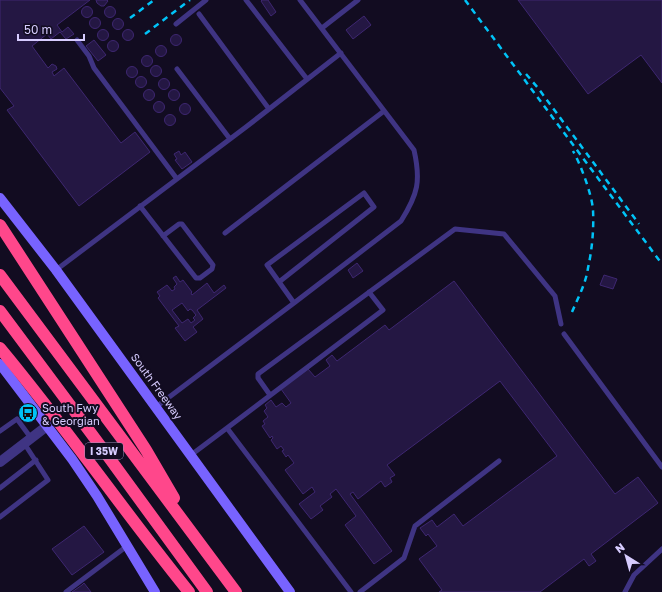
<svg xmlns="http://www.w3.org/2000/svg" width="662" height="592" font-family="'Golos Text',sans-serif">
  <style>
    .building { fill: #241743; stroke: #3e2771; fill-rule: evenodd }
    .lines { fill: none; stroke-linecap: round; stroke-linejoin: round }
    .service { stroke: #3f3483; stroke-width: 5 }
    .minor { stroke: #3f3483; stroke-width: 10 }
    .secondary { stroke: #7863ff; stroke-width: 10 }
    .motorway { stroke: #ff478b; stroke-width: 12 }
    .rail { stroke: #00c3f7; stroke-width: 2.5; stroke-dasharray: 6 5; stroke-linecap: butt }
    .labels { text-anchor: middle; dominant-baseline: central; stroke-width: 4; stroke-linejoin: round; paint-order: stroke }
    .shield { fill: #120c21; stroke: #9c92bc; stroke-width: 1 }
    .shield-label { font-size: 10px; font-weight: bold; fill: #d7ccff }
    .street-label { font-size: 11px; fill: #d7ccff; stroke: #120c21 }
    .poi-label { font-size: 11px; fill: #d7ccff; stroke: #120c21; text-anchor: start }
  </style>
  <rect width="100%" height="100%" fill="#120c21"/>
  <path class="building" d="M0,0H90L57,25L62,32L68,27L74,34L66,39L60,32L51,39L47,34L32,46L48,68L52,64L56,66L57,69L52,72L54,76L64,68L121,143L135,132L150,152L79,206L7,110L14,106L0,88Z
    M96,0H107L108,1L104,6H101L97,3Z
    M262,0H268L276,12L271,16L261,1Z
    M518,0H662V83L641,55L588,94Z
    M81.5 12a5.5 5.5 0 1 1 11 0a5.5 5.5 0 1 1-11 0Z
    M104.5 12a5.5 5.5 0 1 1 11 0a5.5 5.5 0 1 1-11 0Z
    M364,16L371,25L353,39L346,30Z
    M89.5 23a5.5 5.5 0 1 1 11 0a5.5 5.5 0 1 1-11 0Z
    M112.5 24a5.5 5.5 0 1 1 11 0a5.5 5.5 0 1 1-11 0Z
    M97.5 35a5.5 5.5 0 1 1 11 0a5.5 5.5 0 1 1-11 0Z
    M122.5 35a5.5 5.5 0 1 1 11 0a5.5 5.5 0 1 1-11 0Z
    M170.5 40a5.5 5.5 0 1 1 11 0a5.5 5.5 0 1 1-11 0Z
    M94,40L106,55L98,61L86,46Z
    M107.5 46a5.5 5.5 0 1 1 11 0a5.5 5.5 0 1 1-11 0Z
    M155.5 51a5.5 5.5 0 1 1 11 0a5.5 5.5 0 1 1-11 0Z
    M141.5 61a5.5 5.5 0 1 1 11 0a5.5 5.5 0 1 1-11 0Z
    M150.5 71a5.5 5.5 0 1 1 11 0a5.5 5.5 0 1 1-11 0Z
    M126.5 72a5.5 5.5 0 1 1 11 0a5.5 5.5 0 1 1-11 0Z
    M135.5 82a5.5 5.5 0 1 1 11 0a5.5 5.5 0 1 1-11 0Z
    M158.5 84a5.5 5.5 0 1 1 11 0a5.5 5.5 0 1 1-11 0Z
    M143.5 95a5.5 5.5 0 1 1 11 0a5.5 5.5 0 1 1-11 0Z
    M168.5 95a5.5 5.5 0 1 1 11 0a5.5 5.5 0 1 1-11 0Z
    M153.5 107a5.5 5.5 0 1 1 11 0a5.5 5.5 0 1 1-11 0Z
    M179.5 109a5.5 5.5 0 1 1 11 0a5.5 5.5 0 1 1-11 0Z
    M164.5 120a5.5 5.5 0 1 1 11 0a5.5 5.5 0 1 1-11 0Z
    M179,151L181,155L185,152L192,162L182,169L175,160L177,159L174,154Z
    M357,263L363,271L353,278L348,270Z
    M604,275L617,279L613,289L600,285Z
    M176,276L180,282L183,280L192,292L191,293L192,295L207,283L214,293L224,285L226,288L197,310L203,319L193,327L197,332L185,341L175,328L179,326L158,298L160,296L157,292L167,285L172,291L175,289L174,287L177,284L173,278ZM182,303L188,311L190,309L192,310L196,315L193,318L195,320L191,323L188,319L182,323L172,310Z
    M454,281L615,494L638,477L658,503L591,554L596,561L589,566L584,559L540,592H439L442,590L419,559L437,546L428,534L426,536L420,528L432,520L437,527L454,514L463,526L557,456L500,381L387,465L395,475L390,478L392,482L385,487L381,481L358,499L353,492L350,494L392,551L374,564L345,525L356,516L336,489L330,494L332,497L320,506L323,510L311,519L299,504L315,492L312,487L303,494L285,470L294,463L288,455L286,457L282,451L284,450L281,446L277,449L271,440L273,438L272,436L270,438L262,426L265,424L263,421L268,417L264,411L267,408L265,405L271,400L276,407L282,403L286,407L291,403L281,389L308,369L315,377L330,366L326,360L332,355L337,361L385,325L389,330Z
    M84,526L104,552L72,575L52,549Z
    M84,583L91,592H72L82,585Z"/>
  <g class="lines">
    <path class="service" d="M246,0L307,79
      M199,14L269,109
      M176,24L206,0
      M322,28L358,0
      M77,40L89,56L94,68L177,179
      M177,69L230,139
      M140,206L196,278H200L212,269L213,265L182,224H179L163,236
      M225,233L384,111
      M56,270L246,127L341,53
      M294,303L401,221C418,194 421,181 414,150L300,0
      M564,334L662,467
      M270,395L258,378V374L455,229L504,234L555,296L561,324
      M156,407L294,303L267,265L364,193L374,207L279,282
      M227,428L383,310L369,292
      M0,431L17,419L31,438
      M191,455L227,428L351,592
      M0,488L36,460
      M0,517L48,480L24,443
      M66,592L127,546
      M360,592L404,558L415,526L499,461
      M625,592L634,575L662,549"/>
    <path class="minor" d="M0,462L47,426"/>
    <path class="secondary" d="M0,198L56,270L290,592
      M0,364L72,459L97,496L155,592"/>
    <path class="motorway" d="M0,225L146,450L174,498
      M0,275L236,592
      M0,311L102,448L207,592
      M0,348C66,427 124,512 189,592"/>
    <path class="rail" d="M465,0L662,264
      M130,18L154,0
      M145,34L190,0
      M526,74L538,88L639,224
      M572,312C578,298 586,283 588,268C592,250 594,229 593,210C592,195 581,165 573,151"/>
  </g>
  <defs>
    <g id="bus-disc" transform="scale(1)"><circle r="9.5" fill="#00c3f7" stroke="#120c21"/><path d="M-5-6H5V4H4V6H2V4H-2V6H-4V4H-5ZM-3.5-4V0h7V-4ZM-3.5 1.2v1.5H-2V1.2ZM2 1.2v1.5H3.5V1.2Z" fill="#111"/></g>
  </defs>
  <g fill-rule="evenodd">
    <use href="#bus-disc" x="28" y="413"/>
  </g>
  <g class="labels">
    <rect class="shield" x="85" y="443" width="38" height="16" rx="3"/>
    <g class="shield-label">
      <text x="104" y="451">I 35W</text>
    </g>
    <g class="street-label">
      <text transform="translate(157 386) rotate(54)">South Freeway</text>
    </g>
    <g class="poi-label">
      <text x="42" y="407">South Fwy<tspan x="42" dy="13">&amp; Georgian</tspan></text>
    </g>
  </g>
  <g transform="translate(626 556) rotate(323)" stroke="#120c21" stroke-width="3" paint-order="stroke">
  <path d="M0-3L7 15L0 10L-7 15Z" fill="#d7ccff"/>
  <text y="-6" font-size="11" font-weight="bold" text-anchor="middle" fill="#d7ccff">N</text>
  </g>
  <path d="M18 34v6h66v-6" fill="none" stroke="#d7ccff" stroke-width="2"/>
  <text x="24" y="34" font-size="12" fill="#d7ccff" stroke="#120c21" stroke-width="3" paint-order="stroke">50 m</text>
</svg>
